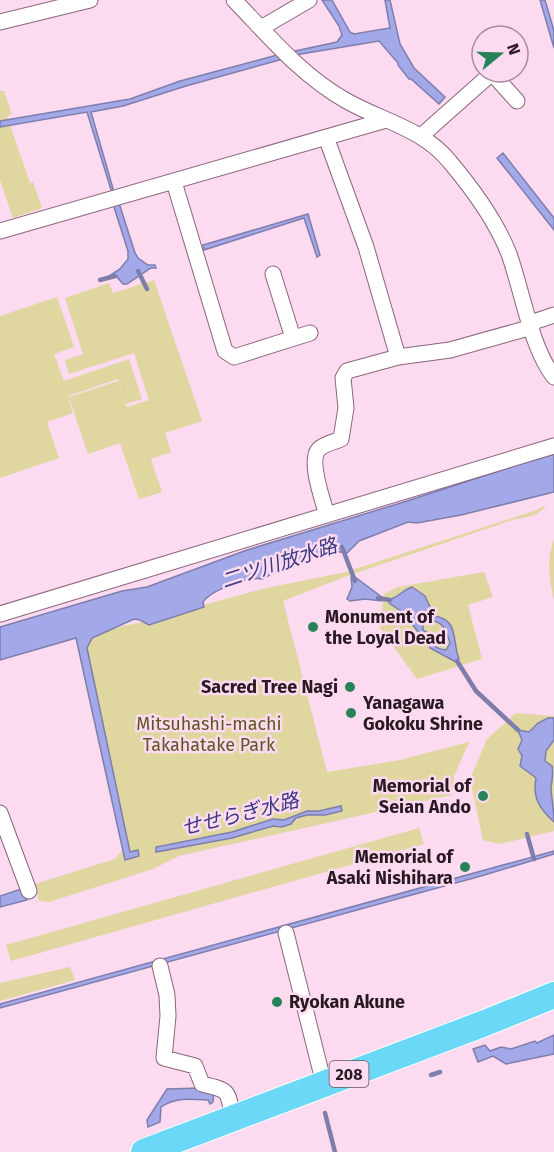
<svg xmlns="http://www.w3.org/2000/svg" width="554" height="1152" font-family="'Fira Sans','Noto Sans JP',sans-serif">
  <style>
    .green { fill: #dfd6a0 }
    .water { fill: #a3a9e8; stroke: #7e7ead; stroke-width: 1.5; fill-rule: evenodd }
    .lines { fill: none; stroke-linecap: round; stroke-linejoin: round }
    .stream { stroke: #7e7ead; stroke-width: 4.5 }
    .minor-casing { stroke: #8a657d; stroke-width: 17 }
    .trunk-casing { stroke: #fff; stroke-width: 28 }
    .minor { stroke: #fff; stroke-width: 15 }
    .trunk { stroke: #6ad8f6; stroke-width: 26 }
    .poi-dot { fill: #268259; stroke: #fcdaef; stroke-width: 2 }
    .labels { text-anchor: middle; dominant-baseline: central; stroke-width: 5; stroke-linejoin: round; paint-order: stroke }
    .shield { fill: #fcdaef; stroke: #685360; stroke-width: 1.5 }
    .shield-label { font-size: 16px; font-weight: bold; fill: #281923 }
    .poi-label { font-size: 18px; font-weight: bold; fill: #281923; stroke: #fcdaef; text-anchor: start }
    .park-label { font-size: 18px; fill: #5f5623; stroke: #fcdaef }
    .water-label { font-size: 20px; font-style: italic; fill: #3a3a83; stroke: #fcdaef }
  </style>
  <rect width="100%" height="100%" fill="#fcdaef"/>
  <path class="green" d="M0,91H4L12,114L7,116L30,183L33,182L42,208L13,218L0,180Z
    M154,280L202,421L165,433L171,452L151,459L162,492L139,499L120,443L88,454L69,397L118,381L127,407L149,400L134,353L69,374L65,360L83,354L65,298L109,283L113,293Z
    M57,297L74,347L54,354L64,381L129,359L142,399L126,404L118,379L68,396L73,413L47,422L59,458L0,478V316Z
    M544,506L545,508L535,515L512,520L347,576L283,601L327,772L400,760L469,742L454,776L452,795L179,856L153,869L49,902L39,901L35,884L115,859L125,847L84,635L142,622L262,589L346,572L534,511Z
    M554,539V600C549,578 546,561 554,539Z
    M484,572L493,597L468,605L482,659L417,679L380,628L384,594L398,587Z
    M516,713L554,716V831L500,844L483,840L470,779L487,739Z
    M419,828L424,844L11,961L6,945Z
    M70,967L75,980L0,1001V983Z"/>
  <path class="water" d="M322,0H332L350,32L354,34L390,28L385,0H390L400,44L414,68L445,97L439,104L411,79H409L398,65V63L379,41L301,54L186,86L123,106L91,112L114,192L112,193L87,112L0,127V121L130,99L180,81L281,54L337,42L342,35L339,26Z
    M540,0H545L554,31V48Z
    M503,153L554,218V230L497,158Z
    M119,203L135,253L138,258L148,265H155L156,268H151L127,284H123L117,277L109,276L120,269L128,259V251L113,204Z
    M308,214L320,255L317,257L304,218L204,250L203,245Z
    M554,453V492L461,515L417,523L408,522L359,541L346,554C333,544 277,570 263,579C250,576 211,590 203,602L204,607L149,625L140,620L134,619L92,638L87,648L130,852L138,850L139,856L125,860L76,638L0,660V627L122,591L147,587L247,550L407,501Z
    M351,577H355L383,598L382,601L365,599L350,601L347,599L352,587Z
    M412,587L425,596L434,616C459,619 452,641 459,659L456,662L430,648L404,613L389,603L391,599C400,596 403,590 412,587ZM427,620C443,620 446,630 450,643L446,650C435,649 429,643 428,633L423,630V624Z
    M548,718H554V740L546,751L545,761L552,766C554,776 551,782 551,790C552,802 554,808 554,822C540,809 532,798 536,778L520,766L522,756L518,749L522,740L518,730L529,732L538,723Z
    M341,806L342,811L325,815H307L296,818L291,824L282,827L273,826L232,838L156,852V847L232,832L273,819L284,820L307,811H319Z
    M554,851V854L481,876L0,1008V1004Z
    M21,889L27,895V900L0,907V896Z
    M554,1035V1054L506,1064L493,1056L478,1062L473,1049L485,1045L490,1051L501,1047L511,1049L535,1041L537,1043Z
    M201,1088L214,1090L213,1102L210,1104L208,1100C191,1099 176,1097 161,1107L160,1122L148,1127L147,1120L167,1089Z"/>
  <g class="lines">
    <path class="stream" d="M138,271L147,289
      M100,280L115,276
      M342,547L355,581
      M378,598L390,600
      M457,661L476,691L518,730
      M527,834L534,859
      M431,1075L440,1072
      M325,1113L335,1152"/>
    <g class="minor-casing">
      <path id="minor" d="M234,0C269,36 301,75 345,100C381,121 423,128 450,162C471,187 497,223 509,254C522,290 531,348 554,377
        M0,22L90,0
        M261,28L309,0
        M421,136L492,73L517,101
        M326,137L366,247L398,357
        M174,182L225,351L234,357L310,333
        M0,231L386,120
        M273,274L293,338
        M530,323L554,315
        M327,515C323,501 308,460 319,449C324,444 334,442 341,439L346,408L343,378L347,371L398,357L450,350L532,327
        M0,614L554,446
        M0,813L29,891
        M286,933L324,1084
        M160,966L167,995L168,1016L164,1058L195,1066L202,1084C231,1091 227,1090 233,1118"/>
    </g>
    <g class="trunk-casing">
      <path id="trunk" d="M144,1152L485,1023L554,995"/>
    </g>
    <use href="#minor" class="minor"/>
    <use href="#trunk" class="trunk"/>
  </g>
  <g class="poi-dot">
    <circle cx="313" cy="627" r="6"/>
    <circle cx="350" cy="687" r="6"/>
    <circle cx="351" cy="713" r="6"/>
    <circle cx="483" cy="796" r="6"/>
    <circle cx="465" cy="867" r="6"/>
    <circle cx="277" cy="1002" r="6"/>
  </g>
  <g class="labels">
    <rect class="shield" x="329.5" y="1061" width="39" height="26" rx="4.5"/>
    <g class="shield-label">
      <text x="349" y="1074">208</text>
    </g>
    <g class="poi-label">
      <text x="325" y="617">Monument of<tspan x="325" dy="21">the Loyal Dead</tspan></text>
      <text x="338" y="687" text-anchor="end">Sacred Tree Nagi</text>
      <text x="363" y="703">Yanagawa<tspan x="363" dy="21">Gokoku Shrine</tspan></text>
      <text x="471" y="786" text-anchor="end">Memorial of<tspan x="471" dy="21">Seian Ando</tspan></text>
      <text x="453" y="857" text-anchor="end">Memorial of<tspan x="453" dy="21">Asaki Nishihara</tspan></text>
      <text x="289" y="1002">Ryokan Akune</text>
    </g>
    <g class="park-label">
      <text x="209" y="724">Mitsuhashi-machi<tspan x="209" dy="21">Takahatake Park</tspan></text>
    </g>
    <g class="water-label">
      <text transform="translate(279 563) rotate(-18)">二ツ川放水路</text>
      <text transform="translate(240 814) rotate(-14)">せせらぎ水路</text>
    </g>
  </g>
  <g transform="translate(500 54) rotate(71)"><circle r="28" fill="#fcdaef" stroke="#a78d9d" stroke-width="1.5"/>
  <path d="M0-4.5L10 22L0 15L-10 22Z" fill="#268259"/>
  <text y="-9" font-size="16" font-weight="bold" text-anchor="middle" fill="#281923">N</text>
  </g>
</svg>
